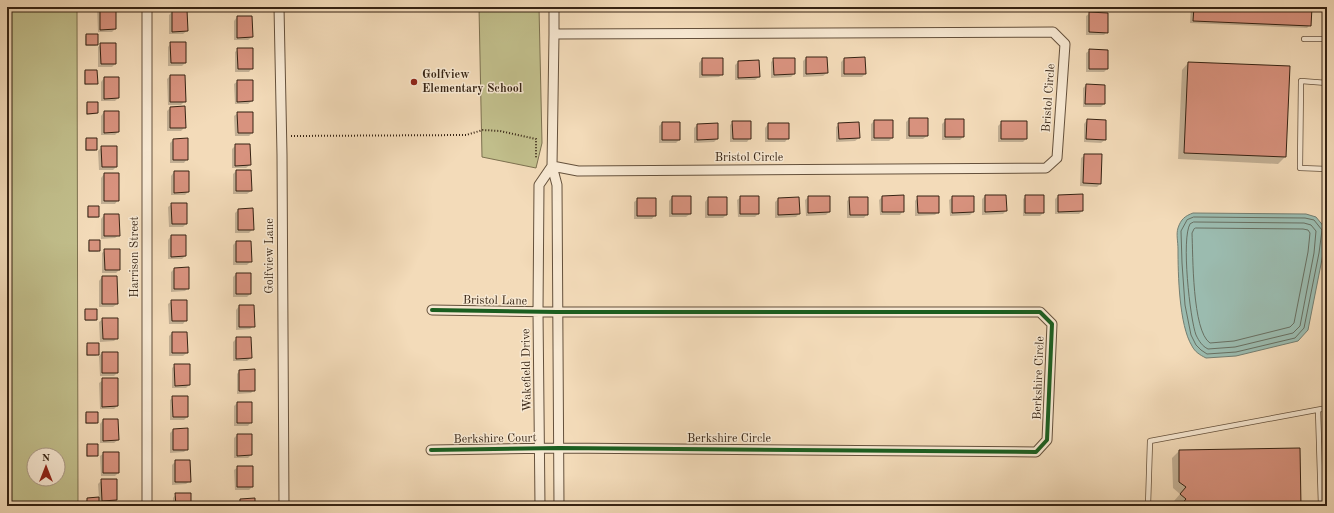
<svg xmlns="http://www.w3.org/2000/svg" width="1334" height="513" font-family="'Old Standard TT',serif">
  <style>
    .green { fill: #c1be8b; stroke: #7c704f; fill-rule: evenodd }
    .water { fill: #9bbbaf; stroke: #737e71 }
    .shadow { fill: #0003 }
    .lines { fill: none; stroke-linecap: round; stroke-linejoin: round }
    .shore { stroke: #686f61; stroke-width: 1 }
    .building { fill: #d8927e; stroke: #362313 }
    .service-casing { stroke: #65513c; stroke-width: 6 }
    .minor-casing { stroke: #65513c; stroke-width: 11 }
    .path { stroke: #362313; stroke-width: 2; stroke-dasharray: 1 2; stroke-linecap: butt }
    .service { stroke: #f7e8d2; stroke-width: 4.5 }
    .minor { stroke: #f7e8d2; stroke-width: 9 }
    .cycleway-casing { stroke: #f7e8d2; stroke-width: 6 }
    .cycleway { stroke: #1b5e20; stroke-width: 4 }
    .poi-dot { fill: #8f2418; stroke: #f7e8d2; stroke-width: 1.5 }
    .labels { text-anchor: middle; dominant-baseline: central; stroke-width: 3; stroke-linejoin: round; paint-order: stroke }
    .poi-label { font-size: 12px; font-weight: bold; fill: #362313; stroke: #f7e8d2; text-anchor: start }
    .street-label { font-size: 12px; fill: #362313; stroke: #f7e8d2 }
  </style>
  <rect width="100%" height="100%" fill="#f3dbb9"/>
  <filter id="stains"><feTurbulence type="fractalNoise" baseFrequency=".005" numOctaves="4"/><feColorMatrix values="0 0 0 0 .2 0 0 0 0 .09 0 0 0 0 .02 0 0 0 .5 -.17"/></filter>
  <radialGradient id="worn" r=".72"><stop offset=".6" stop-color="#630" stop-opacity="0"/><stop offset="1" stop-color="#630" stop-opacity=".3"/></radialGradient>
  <path class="green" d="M7,7H77L78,506H7ZM34,455H58V479H34Z
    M479,7H539L542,143L536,168L482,157Z"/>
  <path class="water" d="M1193,213L1306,214L1316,217L1325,228L1323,254L1308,330L1298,341L1236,356L1206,358C1200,355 1195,352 1192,346C1179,325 1178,274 1178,249C1178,242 1176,234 1178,228C1181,219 1185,216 1193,213Z"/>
  <path class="shadow" d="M97,7H115V29L112,32H98Z
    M1191,7H1311L1310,25L1307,28L1190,23Z
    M173,11L187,31L183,34H169V15Z
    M1090,13L1107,32L1104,35H1086V16Z
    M237,17L252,37L248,40H234V21Z
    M86,35L97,45L95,46H85V36Z
    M171,43L185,63L182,66H168V47Z
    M101,44L115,64L112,67H98V47Z
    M238,49L252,68L249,72H235V52Z
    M1090,50H1107V69L1104,72H1086V53Z
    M806,58L827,73L823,76L803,77V61Z
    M702,59L722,74L719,77L699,78V63Z
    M774,59L794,74L791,77L771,78V62Z
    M844,59L865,74L862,77H841V62Z
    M738,62L759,77L755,80H735V65Z
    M1188,63L1285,157L1278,164L1178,159L1182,70Z
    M85,71L97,83L95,84L84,85V72Z
    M170,76L185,101L181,105H168L167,79Z
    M104,78H118V98L115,101H101V82Z
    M238,81L252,101L248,104H235L234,84Z
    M1086,85H1104V104L1101,107H1083V88Z
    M87,103L97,113L96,114L86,115V105Z
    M170,108L185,127L181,131H167V111Z
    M104,112L118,132L115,135H101V116Z
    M238,113L252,133L249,136H235L234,116Z
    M909,119L927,136L923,139H906V122Z
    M946,120L963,137L960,140H942V124Z
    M1087,120L1105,140L1101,143L1084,142V124Z
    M874,121L892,138L889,141H871V124Z
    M733,122L750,138L747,142H730V125Z
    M1002,122L1026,139L1023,142H998V126Z
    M662,123L679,140L676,143H659V126Z
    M768,124L788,138L785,142H765V128Z
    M839,124L859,138L855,141L836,142V127Z
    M697,125L717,139L714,142L694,143V128Z
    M86,139L96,149L95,151H85V141Z
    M173,140L187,159L184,163H170V143Z
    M236,145L250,165L246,168H232V149Z
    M102,147L116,167L113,170H99L98,151Z
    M1085,155L1100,184L1097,187L1080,186L1081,158Z
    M236,171L251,191L247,194H233V174Z
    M174,172H188V192L185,195H171V176Z
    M104,174L118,200L115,204H101V178Z
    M985,196L1006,211L1003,214L982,215V199Z
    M1026,196L1043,213L1040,216H1023V199Z
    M1058,196L1082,211L1079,214H1055V199Z
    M672,197L690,214L686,217H669V201Z
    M741,197L758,214L755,217H738L737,200Z
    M808,197L829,212L826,215L806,216L805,200Z
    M882,197L903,211L900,215H880L879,200Z
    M918,197L938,212L935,215L915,216V201Z
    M953,197L973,212L970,215L950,216L949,200Z
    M708,198H726V215L723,218H705V202Z
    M850,198L867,214L864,218H847V201Z
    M638,199L655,215L652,219H634V202Z
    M778,199L799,214L796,217L775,218V202Z
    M172,204L186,224L183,227H169L168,207Z
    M88,207H98V217L97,218H87V208Z
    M238,210L253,229L249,233H235V213Z
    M104,215L119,235L115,238L101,239V219Z
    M171,236L185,256L182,259H168V240Z
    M89,241L99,250L98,252H88V242Z
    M236,242L251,261L247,265H233V245Z
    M105,250L119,270L116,273H102V253Z
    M174,269L188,288L185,291L171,292V272Z
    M236,274H250V294L247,297H233V277Z
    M102,277L117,304L113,307H99V281Z
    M172,301L186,320L183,324H169L168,304Z
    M239,306L254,326L250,329L236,330V310Z
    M86,310L96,320L95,321H85L84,311Z
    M103,319L117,338L114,341L100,342L99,322Z
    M172,333L187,353L183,356H169V336Z
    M237,338L251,358L247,361H233V342Z
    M88,344L98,354L96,356H86V346Z
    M102,353L117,373L114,376H100L99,356Z
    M175,365L189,385L186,388H172V368Z
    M240,370L254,390L251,393L237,394V374Z
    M103,380L117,406L114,409H100L99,383Z
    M173,397L187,417L184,420H170V400Z
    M237,403L251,422L248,426H234V406Z
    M87,413L97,422L96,424H85V414Z
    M103,420L118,440L114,443H100V424Z
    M173,430L187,449L184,452L170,453V433Z
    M237,435L251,455L248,458H234V438Z
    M87,445H97V455L96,456L86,457V447Z
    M1179,451L1300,506H1180L1174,501L1180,494L1173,488L1172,458Z
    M104,453L118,473L115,476H101L100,456Z
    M176,461L190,481L186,484L172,485V465Z
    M238,467L252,487L249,490H235L234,470Z
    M102,480L116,500L113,503L98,504V506H86V500L88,499L99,498L98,484Z
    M176,494L190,506H173V498Z
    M240,500L254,506H237V503Z"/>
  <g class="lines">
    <path class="shore" d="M1194,217L1305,218L1314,220L1322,230L1319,253L1304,328L1295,338L1236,352L1207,354L1201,350L1196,345L1191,335L1185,305L1182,263L1181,231L1187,220Z
      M1194,222L1304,223L1311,225L1316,231L1314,253L1300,326L1293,333L1235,347L1208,349C1202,346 1199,341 1196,335C1190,319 1181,238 1190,224Z
      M1196,228L1303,229L1308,230L1310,233L1308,252L1294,323L1290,327L1234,341L1210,343C1192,331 1193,254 1192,233L1194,229Z"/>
  </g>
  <path class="building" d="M100,7H116V29L100,30Z
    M1194,7H1312L1311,26L1193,21Z
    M172,10H187L188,31L172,32Z
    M1089,12L1108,13V33L1089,32Z
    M237,16H252L253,37L237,38Z
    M86,34H98V45H86Z
    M170,42H186V63H171Z
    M100,43H116V64H101Z
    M237,48H253V69H238Z
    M1089,49L1108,50V69H1089Z
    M806,57H827L828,73L806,74Z
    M865,57L866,74H844V58Z
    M702,58H723V75H702Z
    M773,58H795V74L774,75Z
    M759,60L760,77L738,78V61Z
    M1188,62L1290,66L1286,157L1184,153Z
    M85,70H97L98,84H85Z
    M170,75H185L186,102H170Z
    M104,77H119V98L104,99Z
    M237,80H253V101L237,102Z
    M1086,84L1105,85V104H1085Z
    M87,102H98V113L87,114Z
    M185,106L186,128H170V107Z
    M104,111H119V132L104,133Z
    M237,112H253V133H238Z
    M909,118H928V136H909Z
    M945,119H964V137H945Z
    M1087,119L1106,120V140L1086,139Z
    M874,120H893V138H874Z
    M732,121H751V139H733Z
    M1001,121H1027V139H1001Z
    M662,122H680V140H662Z
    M859,122L860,138L839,139L838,123Z
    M718,123V139L697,140V124Z
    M768,123H789V139H768Z
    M86,138H97V150H86Z
    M188,138V160H173V139Z
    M235,144H250L251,165L235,166Z
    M101,146H117V167H102Z
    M1084,154H1102L1101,184L1083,183Z
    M236,170H251L252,191H236Z
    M174,171H189V192L174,193Z
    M104,173H119V201H104Z
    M1083,194V211L1058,212V195Z
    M904,195V212H882V196Z
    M985,195H1006L1007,211L985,212Z
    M1025,195H1044V213H1025Z
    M672,196H691V214H672Z
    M740,196H759V214H740Z
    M808,196H830V212L808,213Z
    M917,196H939V213H918Z
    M952,196H974V212L952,213Z
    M708,197H727V215H708Z
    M799,197L800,214L778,215V198Z
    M849,197H868V215H850Z
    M637,198H656V216H637Z
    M171,203H187V224H172Z
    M88,206H99V217H88Z
    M253,208L254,230H238V209Z
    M104,214H119L120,236H104Z
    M171,235H186V256L171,257Z
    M89,240H100V251H89Z
    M236,241H251L252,262H236Z
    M104,249H120V270H105Z
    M189,267V289H174V268Z
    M236,273H251V294H236Z
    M102,276H117L118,304H102Z
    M171,300H187V321H172Z
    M239,305H254L255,327H239Z
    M85,309H97V320H85Z
    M102,318H118V339H103Z
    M172,332H187L188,353H172Z
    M236,337H251L252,358L236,359Z
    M87,343H99V355H87Z
    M102,352H118V373H102Z
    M174,364H190V385L175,386Z
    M255,369V391H239V370Z
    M102,378H118V406L102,407Z
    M172,396H188V417H173Z
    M237,402H252V423H237Z
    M86,412H98V423H86Z
    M103,419H118L119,440L103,441Z
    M188,428V450H173V429Z
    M237,434H252V455L237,456Z
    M87,444H98V456H87Z
    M1300,448L1301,506H1180L1186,499L1180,494L1186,487L1179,482V450Z
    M103,452H119V473H103Z
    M175,460H190L191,482H175Z
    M237,466H253V487H237Z
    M101,479H117V500L102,501Z
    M175,493H191V506H176Z
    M99,497V506H87V498Z
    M255,498V506H240V499Z"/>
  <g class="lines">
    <g class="service-casing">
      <path id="service" d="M1304,39H1327
        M1327,83L1301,81L1300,168L1327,169
        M1318,410L1321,506
        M1148,506L1150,441L1327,408"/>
    </g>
    <g class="minor-casing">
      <path id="minor" d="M147,7V506
        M279,7L282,155L284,506
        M554,7V34L552,166L557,185L559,506
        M552,166L578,171L1046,168L1057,158L1065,44L1053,32L554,34
        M431,450L559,448L1036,452L1047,440L1052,324L1040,312H557L432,310
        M540,506L538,312L539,185L552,166"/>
    </g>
    <path class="path" d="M291,136L466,135L483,130L500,131L536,139V158"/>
    <use href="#service" class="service"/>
    <use href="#minor" class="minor"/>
    <g class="cycleway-casing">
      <path id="cycleway" d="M431,450L559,448L1036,452L1047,440L1052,324L1040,312H557L432,310"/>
    </g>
    <use href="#cycleway" class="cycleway"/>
  </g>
  <circle class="poi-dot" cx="414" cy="82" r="4"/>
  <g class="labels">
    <g class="poi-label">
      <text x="422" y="75">Golfview<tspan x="422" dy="14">Elementary School</tspan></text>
    </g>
    <g class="street-label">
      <text transform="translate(1049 98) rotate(-86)">Bristol Circle</text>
      <text x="749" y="158">Bristol Circle</text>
      <text transform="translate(270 256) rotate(-90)">Golfview Lane</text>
      <text transform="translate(135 257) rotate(-90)">Harrison Street</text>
      <text transform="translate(495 301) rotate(1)">Bristol Lane</text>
      <text transform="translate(527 370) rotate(-91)">Wakefield Drive</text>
      <text transform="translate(1039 378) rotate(-88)">Berkshire Circle</text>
      <text transform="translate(495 439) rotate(-1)">Berkshire Court</text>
      <text x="729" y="439">Berkshire Circle</text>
    </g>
  </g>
  <rect width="1334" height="513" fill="none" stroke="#f3dbb9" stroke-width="24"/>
  <rect x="8" y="8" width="1318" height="497" fill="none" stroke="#362313" stroke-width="2"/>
  <rect x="12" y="12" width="1310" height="489" fill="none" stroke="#362313"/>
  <g transform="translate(46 467)"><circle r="19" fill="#f7e8d2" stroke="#aa9986"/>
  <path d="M0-3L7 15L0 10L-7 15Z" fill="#8f2418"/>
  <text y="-6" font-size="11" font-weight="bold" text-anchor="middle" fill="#362313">N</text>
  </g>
  <rect width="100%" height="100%" filter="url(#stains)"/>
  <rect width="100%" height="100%" fill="url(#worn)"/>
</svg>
